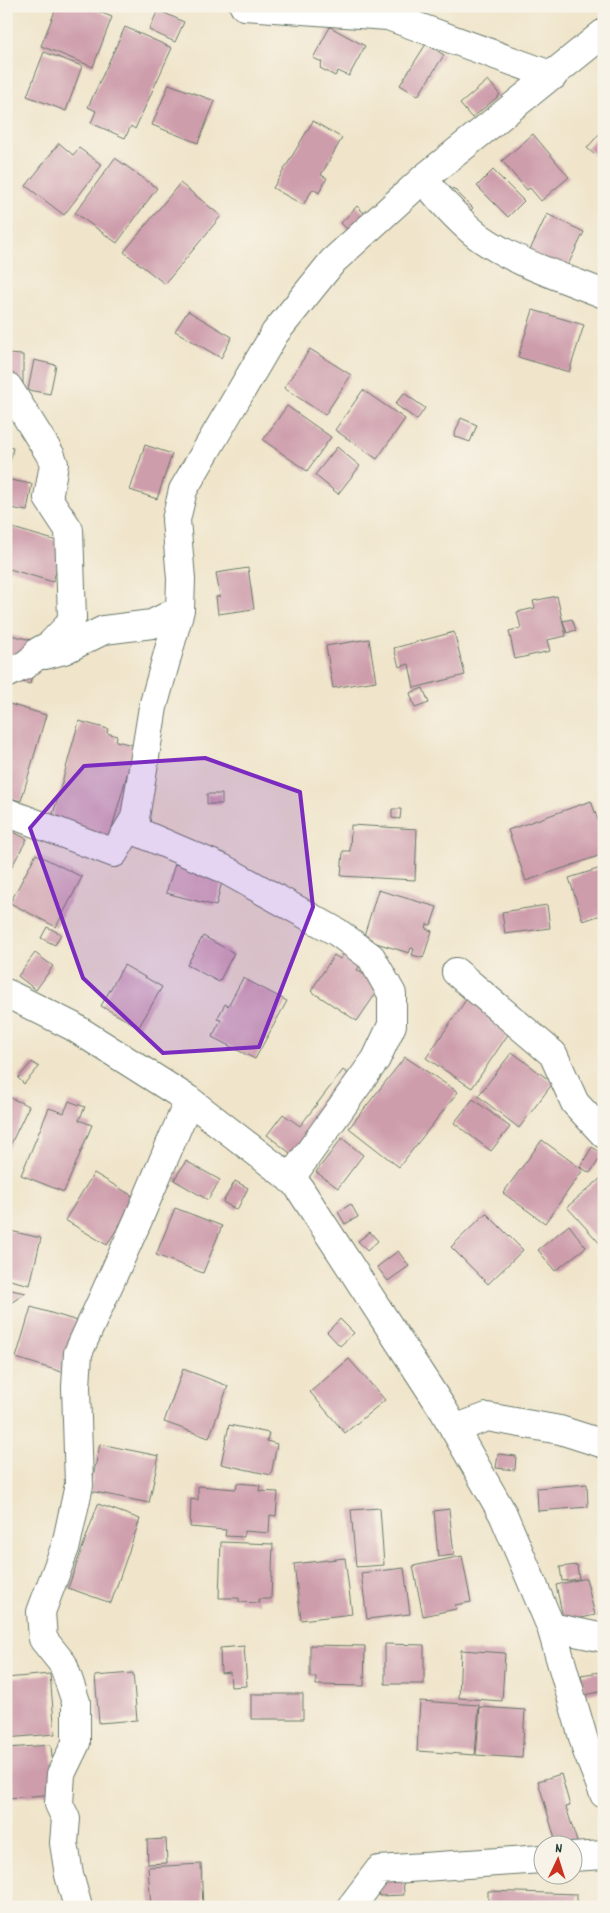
<svg xmlns="http://www.w3.org/2000/svg" width="610" height="1913" font-family="Dekko,sans-serif">
  <style>
    .building { fill: #ce9dac }
    .lines { fill: none; stroke-linecap: round; stroke-linejoin: round }
    .street-casing { stroke: #687869; stroke-width: 30 }
    .street { stroke: #fff; stroke-width: 28 }
    .marked { fill: #7b2cbf; fill-opacity: 0.2; stroke: #7b2cbf; stroke-width: 4; stroke-linejoin: round }
  </style>
  <rect width="100%" height="100%" fill="#f7f3e8"/>
  <filter id="ink" filterUnits="userSpaceOnUse"><feTurbulence type="fractalNoise" baseFrequency=".02" numOctaves="2"/><feDisplacementMap in="SourceGraphic" scale="10" xChannelSelector="R" yChannelSelector="G"/><feConvolveMatrix kernelMatrix="1 2 1 2 8 2 1 2 1" color-interpolation-filters="sRGB"/></filter>
  <filter id="wash" filterUnits="userSpaceOnUse"><feTurbulence type="fractalNoise" baseFrequency=".0096" numOctaves="4" result="noise"/><feDisplacementMap in="SourceGraphic" scale="20" xChannelSelector="R" yChannelSelector="G"/><feGaussianBlur stdDeviation="1.12" result="paint"/><feColorMatrix in="noise" values="0 0 0 0 0 0 0 0 0 0 0 0 0 0 0 0 0 1.4 0 .05"/><feComposite in="paint" operator="in"/></filter>
  <g filter="url(#wash)">
    <rect width="100%" height="100%" fill="#f0e5cb"/>
    <g id="blocks">
      <path class="building" d="M57,6H85L112,17L93,67L41,46Z
        M158,10L184,22L175,42L149,30Z
        M125,27L172,48L135,129L131,126L125,138L91,123L96,111L88,107Z
        M330,27L365,46L349,76L338,71L335,76L320,68L322,62L313,58Z
        M426,44L444,55L418,96L400,85Z
        M44,52L82,66L66,111L27,96Z
        M488,80L500,95L472,118L460,104Z
        M169,84L215,101L198,143L152,125Z
        M313,121L342,138L321,175L327,178L319,193L313,189L303,205L273,188Z
        M600,133L604,136V163L587,148Z
        M533,134L569,177L541,201L530,188L527,190L502,161Z
        M59,143L73,155L79,148L102,165L64,215L26,186Z
        M115,158L157,188L117,243L75,213Z
        M493,170L524,201L508,217L477,186Z
        M180,183L221,216L165,284L124,252Z
        M453,188L473,208L465,216L445,197Z
        M357,206L373,222L356,238L341,223Z
        M547,214L584,232L566,269L529,252Z
        M533,310L584,325L569,372L518,357Z
        M188,311L232,337L221,358L175,331Z
        M310,349L351,375L325,415L284,388Z
        M6,354L23,355V393L6,392Z
        M34,360L56,365L50,394L28,390Z
        M363,390L405,419L377,459L335,430Z
        M404,393L425,408L417,420L395,404Z
        M287,406L331,437L307,471L263,440Z
        M461,418L477,425L470,442L454,436Z
        M145,445L172,454L157,499L130,490Z
        M6,447L13,448L7,478L6,477Z
        M337,447L360,466L338,494L315,475Z
        M10,480L32,484L27,511L6,507Z
        M6,526L64,543L53,582L6,568Z
        M248,568L254,609L218,614L216,597L220,596L216,573Z
        M557,596L566,636L547,640L550,651L515,659L509,631L521,628L517,612L535,608L533,601Z
        M572,619L576,630L567,633L563,621Z
        M454,632L465,675L414,688L409,664L399,667L394,648Z
        M6,634L40,642L30,684L6,678Z
        M369,639L376,681L333,688L326,646Z
        M423,688L429,703L415,708L410,693Z
        M6,703L46,715L21,801L6,797Z
        M79,721L108,729L107,733L117,736L116,741L141,747L136,765L130,764L108,842L51,822Z
        M207,794H222V804H207Z
        M591,801L604,837V854L526,881L508,830Z
        M392,809H401L400,819L392,818Z
        M351,825L417,829L415,880L341,876L343,851H350Z
        M6,828L27,839L6,877Z
        M36,854L82,877L56,927L10,903Z
        M175,864L223,877L216,906L166,893Z
        M604,867V914L583,921L569,878Z
        M378,890L437,907L431,925L427,924L426,929L432,931L423,958L412,955L414,949L411,948L409,953L363,939Z
        M547,905L550,928L505,934L502,912Z
        M47,927L61,934L55,945L41,938Z
        M203,936L234,953L219,982L187,965Z
        M35,953L53,966L36,990L18,976Z
        M344,953L361,964L357,970L381,986L357,1021L311,991L334,955L340,959Z
        M124,965L162,987L139,1027L101,1006Z
        M243,978L287,1001L255,1059L212,1037L221,1020L217,1019L225,1004L228,1006Z
        M468,997L513,1027L472,1088L426,1058Z
        M512,1052L553,1083L519,1128L478,1096Z
        M405,1057L458,1092L399,1167L349,1128Z
        M32,1062L39,1067L24,1084L18,1078Z
        M343,1070L359,1082L299,1160L267,1135L283,1114L300,1126Z
        M6,1096L29,1106L6,1154Z
        M473,1099L510,1127L491,1151L454,1123Z
        M69,1101L85,1107L79,1120L92,1125L64,1192L21,1175L49,1108L64,1113Z
        M342,1138L363,1155L338,1188L316,1172Z
        M542,1140L583,1170L545,1223L503,1193Z
        M592,1147L603,1154L590,1173L580,1167Z
        M186,1161L220,1180L208,1200L174,1180Z
        M94,1173L136,1198L107,1245L65,1220Z
        M601,1178L604,1181V1248L567,1207Z
        M235,1181L248,1188L237,1210L223,1202Z
        M351,1204L358,1217L345,1224L338,1212Z
        M175,1208L222,1226L203,1273L156,1255Z
        M486,1213L523,1250L488,1284L451,1247Z
        M569,1225L586,1247L555,1271L538,1250Z
        M6,1230L41,1238L30,1285L6,1279Z
        M370,1232L378,1241L367,1251L358,1241Z
        M398,1251L409,1266L388,1281L377,1267Z
        M6,1289L26,1293L6,1306Z
        M31,1307L81,1322L65,1373L16,1358Z
        M340,1319L354,1333L340,1346L327,1332Z
        M349,1359L385,1400L345,1433L310,1392Z
        M183,1369L228,1386L209,1438L164,1422Z
        M229,1425L269,1433L267,1441L277,1444L271,1475L221,1464Z
        M100,1444L159,1456L149,1503L90,1491Z
        M498,1454L516,1456L515,1470L496,1468Z
        M237,1483L260,1485L259,1491L278,1492L276,1516L270,1515L269,1533L244,1531V1537L225,1536L226,1530L190,1527L191,1499L198,1500V1486L236,1489Z
        M587,1484L588,1507L538,1511L537,1488Z
        M98,1504L140,1519L111,1603L68,1588Z
        M380,1508L384,1565L356,1567L351,1510Z
        M449,1509L454,1555L438,1557L434,1511Z
        M221,1542L273,1544L271,1599H258L259,1603L239,1602V1598H219Z
        M462,1556L471,1602L455,1605L456,1609L423,1616L413,1566Z
        M345,1558L352,1614L301,1620L294,1564Z
        M577,1565L579,1579L562,1581L560,1567Z
        M404,1568L410,1614L367,1619L361,1573Z
        M586,1578L595,1615L564,1622L556,1585Z
        M603,1588H604V1615L598,1614Z
        M385,1644L424,1645V1684H385Z
        M310,1645L365,1646L364,1686L316,1685V1677H310Z
        M244,1646L247,1686L231,1687L230,1672L221,1673L220,1648Z
        M461,1650L505,1653L502,1701L459,1698Z
        M600,1672L604,1691L585,1695L581,1675Z
        M133,1673L137,1720L99,1723L95,1676Z
        M50,1674L55,1734L6,1738V1678Z
        M251,1694H303V1719H251Z
        M420,1701L479,1705L475,1755L417,1751Z
        M480,1707L525,1710L522,1758L476,1755Z
        M51,1745L55,1794L9,1798V1809H6V1748Z
        M561,1774L570,1806L566,1807L579,1848L572,1846H557L538,1781Z
        M166,1839L167,1863L148,1864L147,1840Z
        M201,1864L203,1907H151L148,1867Z
        M403,1874L404,1895L379,1896L378,1875Z
        M488,1891L577,1894V1907H488Z"/>
    </g>
  </g>
  <g filter="url(#ink)">
    <use href="#blocks" fill-opacity="0" stroke="#687869" stroke-width="1"/>
    <g class="lines">
      <g class="street-casing">
        <path id="street" d="M244,6L388,16L553,76
          M423,179C439,198 454,216 473,232C505,259 564,278 604,294
          M45,655L64,650L104,630L152,624L180,610
          M6,674L25,665L34,658L39,651L50,645L68,626L72,618L69,530L48,498L54,464L51,456L8,387
          M6,812L114,853L135,818
          M456,972L553,1054L575,1103L604,1134
          M6,993L72,1026L189,1100L296,1183L444,1411L503,1514L551,1627L587,1751L604,1794
          M290,1179L376,1059L392,1025V994L371,957L337,932L222,868L138,832L135,818L153,707L180,610L181,579L176,520L183,490L275,333L333,261L423,179L604,33
          M454,1429L487,1417L560,1430L604,1444
          M551,1627L604,1638
          M572,1857L604,1855
          M78,1907L69,1875L64,1843L66,1819L59,1804L61,1774L76,1743V1702L63,1664L43,1639L41,1612L66,1545L79,1485L76,1387L78,1353L138,1220L189,1100
          M351,1907L379,1870L542,1859"/>
      </g>
      <use href="#street" class="street"/>
    </g>
  </g>
  <path class="marked" d="M205,758L300,792L313,907L259,1047L163,1053L83,978L30,828L84,766Z"/>
  <rect width="610" height="1913" fill="none" stroke="#f7f3e8" stroke-width="25"/>
  <g transform="translate(558 1860) rotate(4)"><circle r="24" fill="#f7f3e8" stroke="#a1aaa0"/>
  <path d="M0-4L9 19L0 12L-9 19Z" fill="#c8321e"/>
  <text y="-8" font-size="14" font-weight="bold" text-anchor="middle" fill="#1f3d34">N</text>
  </g>
</svg>
